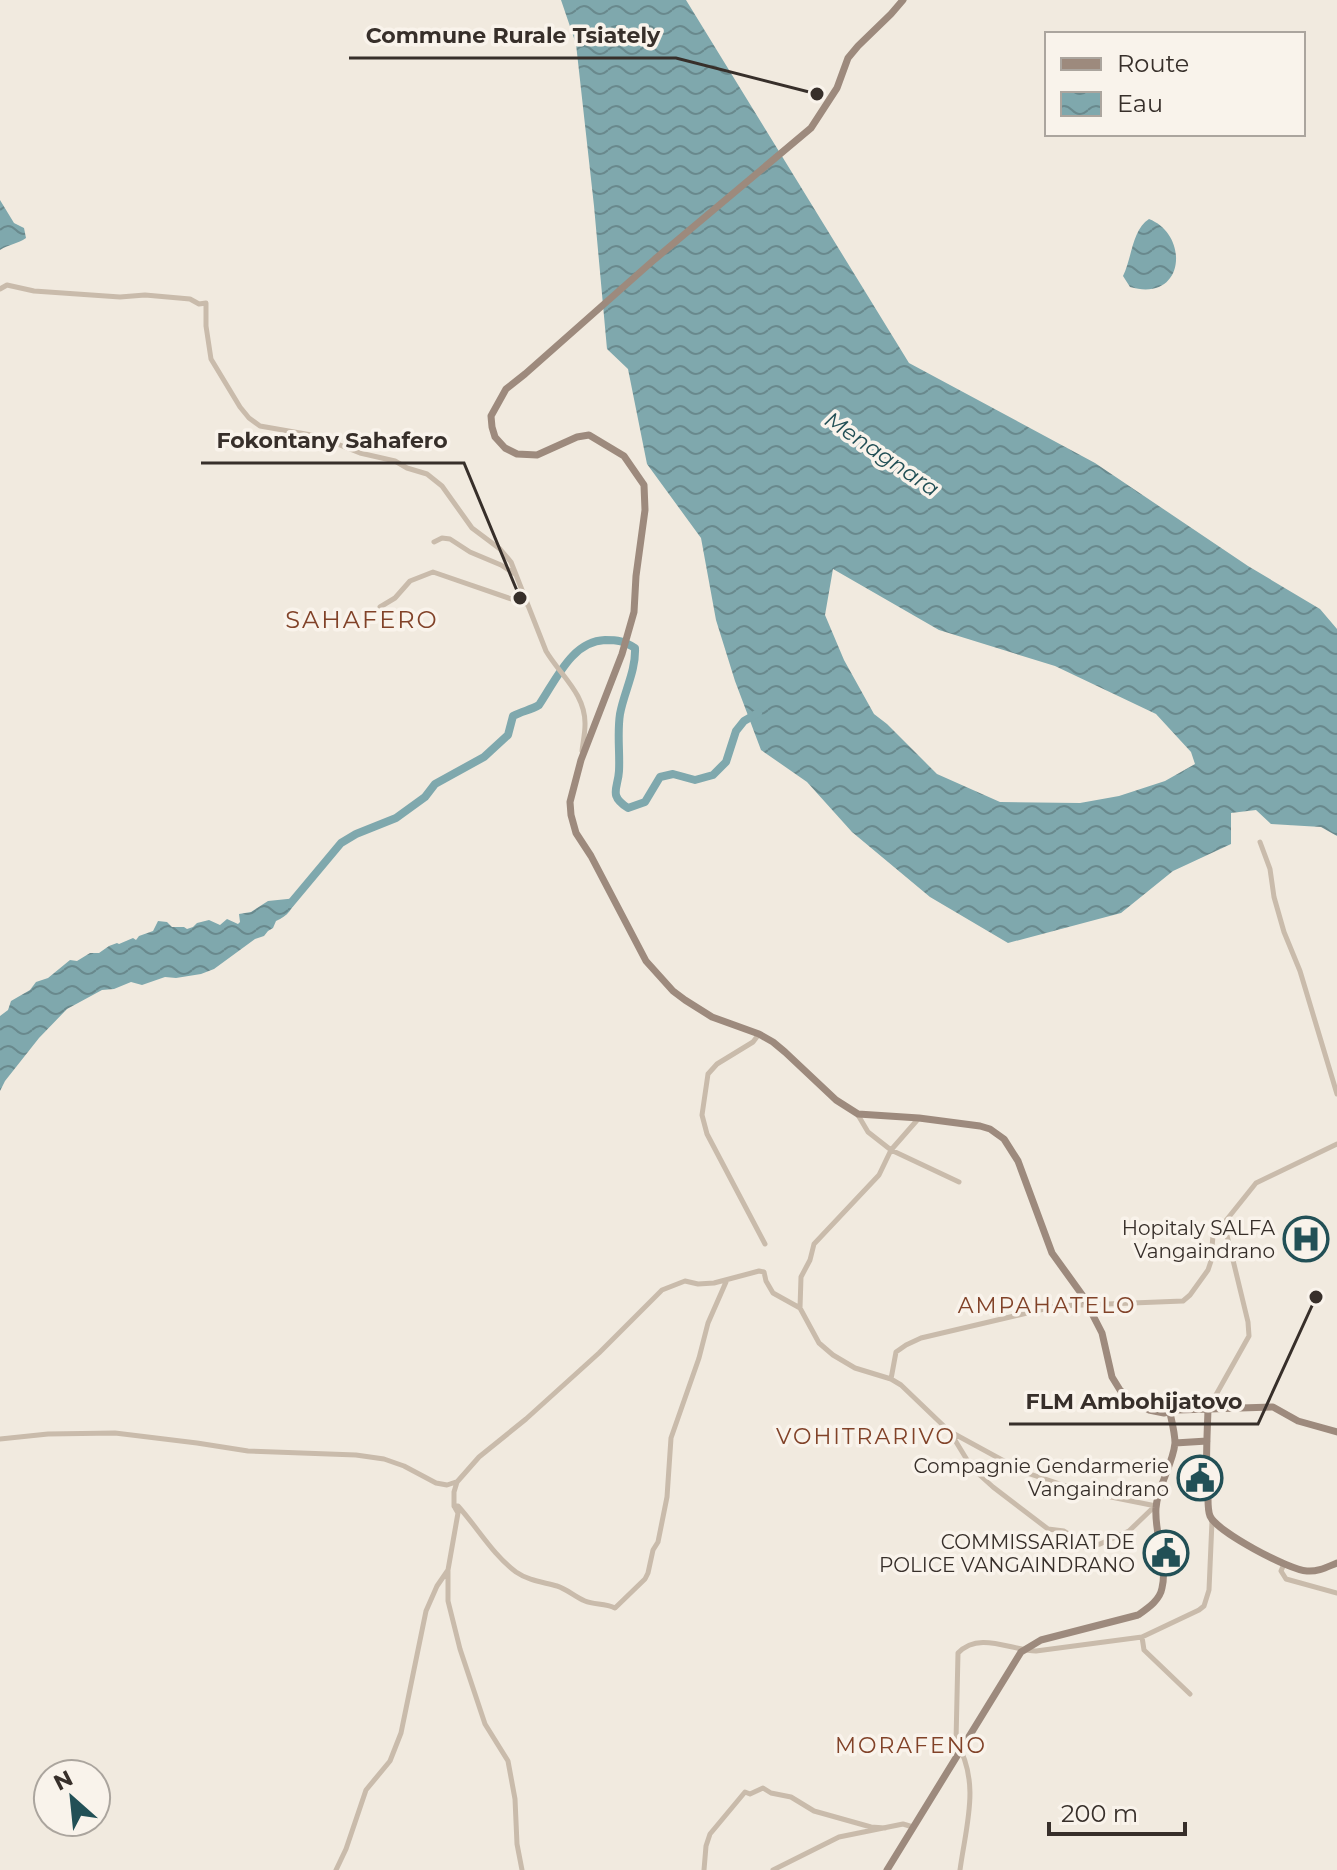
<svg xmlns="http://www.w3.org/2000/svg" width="1337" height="1870" font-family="Montserrat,sans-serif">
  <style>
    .water { fill: url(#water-waves); fill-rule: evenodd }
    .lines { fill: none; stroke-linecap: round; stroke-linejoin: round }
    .river { stroke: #7fa8ad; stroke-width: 8 }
    .street { stroke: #c9bbab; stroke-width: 5 }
    .secondary { stroke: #9d8a7d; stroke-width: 7 }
    .labels { text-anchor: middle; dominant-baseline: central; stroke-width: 7; stroke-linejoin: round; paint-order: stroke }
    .poi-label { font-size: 20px; fill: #372f2a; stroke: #f9f3eb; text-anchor: end }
    .water-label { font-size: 22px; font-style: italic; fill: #225056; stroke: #f9f3eb }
    .neighbourhood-label { font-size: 22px; letter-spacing: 2px; fill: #814228; stroke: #f9f3eb }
    .quarter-label { font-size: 24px; letter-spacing: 2px; fill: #814228; stroke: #f9f3eb }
    .leader { fill: none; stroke: #372f2a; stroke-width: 3 }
    .callout-dot { fill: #372f2a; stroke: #f9f3eb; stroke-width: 3 }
    .callout-label { font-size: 22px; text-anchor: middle; font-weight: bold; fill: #372f2a; stroke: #f9f3eb; stroke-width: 7; stroke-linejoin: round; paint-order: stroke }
  </style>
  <defs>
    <pattern id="water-waves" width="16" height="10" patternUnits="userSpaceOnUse" patternTransform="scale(2)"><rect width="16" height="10" fill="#7fa8ad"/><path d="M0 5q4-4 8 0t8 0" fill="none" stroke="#69898d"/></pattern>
  </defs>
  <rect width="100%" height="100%" fill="#f1eadf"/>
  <path class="water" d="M561,0H686L909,363L1095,463L1248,566L1320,609L1337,629V836L1321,827L1271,824L1256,810L1231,813V844L1173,871L1121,913L1008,943L930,897L852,832L807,782L761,750L735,681L716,620L701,538L647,464L628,369L607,349L594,206L576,44ZM833,569L939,630L1055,666L1156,714L1191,752L1195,764L1165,781L1119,796L1080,803L1000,802L937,774L887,724L874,714L844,660L825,615Z
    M0,200L14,223L24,228L26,238C18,244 9,244 0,250Z
    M1149,219C1190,235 1185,303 1130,287L1123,276C1132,258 1132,230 1149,219Z
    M297,898C292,909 288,916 276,921L273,928L268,931L264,936L255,939L214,969L201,974L176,978L165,977L142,985L131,982L114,989L102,990L67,1009L39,1038L5,1081L0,1091V1016L8,1010L11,1001L30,990L36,982L48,978L70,960L77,961L90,953H99L109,946L117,943L119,944L133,938L136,940L139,936L153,931L158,921L167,922L172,927H184L187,929L193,927L197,923L209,920L220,925L227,919L238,924L240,922L239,914L251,912L268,901Z"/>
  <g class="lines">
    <path class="river" d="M290,904L341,843L356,834L396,818L425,797L435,784L484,757L508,735L513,716C522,711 531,710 539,705C556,680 572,641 605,640C618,640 624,641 635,648C636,671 624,692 620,714C617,733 620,752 619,771C618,789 608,795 628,808L645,802L660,777L673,774L695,780L713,775L726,762L736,731L744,721L758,713"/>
    <path class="street" d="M0,289L7,285L34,291L120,297L145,295L190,299L199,304L206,303V326L211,359L240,407L249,418L260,426L317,436L360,453L395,461L407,468L427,474L442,486L472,528L500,549L511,562L546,651C560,675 586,694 585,725C585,733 583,742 582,751
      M434,542L442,538L450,539L470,552L501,565L515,574
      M380,607L395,598L410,581L433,572L526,604
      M1260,842L1270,869L1274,897L1284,932L1300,971L1337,1094
      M759,1034L753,1042L717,1064L708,1074L702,1115L707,1134L765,1244
      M858,1115L868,1132L891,1150L959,1182
      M800,1308L801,1277L810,1260L814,1244L879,1175L891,1150L919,1118
      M891,1379L896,1352L906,1345L921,1338L1057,1306L1183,1301L1190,1295L1208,1270L1211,1261L1213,1235L1216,1229L1224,1223L1256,1183L1337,1144
      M1208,1409L1249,1336L1248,1322L1224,1223
      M950,1432L972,1468L993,1487L1048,1529L1064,1531L1072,1536L1084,1547L1100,1544L1129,1531L1155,1506
      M0,1439L48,1434L115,1433L197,1443L248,1451L356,1455L384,1459L404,1466L436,1483L447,1485L456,1482
      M454,1506H458C477,1527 493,1555 516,1572C529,1581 543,1582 557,1586C567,1589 575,1597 585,1601C594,1605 605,1603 615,1608L645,1579L648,1573L653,1550L658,1542L667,1497L671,1438L699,1358L708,1323L726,1282
      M1284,1564L1281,1571L1286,1579L1337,1593
      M448,1571V1601L460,1649L485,1724L508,1761L515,1799L517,1844L522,1870
      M1142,1637L1144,1650L1190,1694
      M336,1870L346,1849L366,1790L390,1761L401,1733L426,1611L437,1586L448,1570L458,1513L454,1506V1492L457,1482L479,1457L526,1419L599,1353L662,1290L685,1281L698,1284L714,1283L759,1271L764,1272L766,1281L773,1293L800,1308L819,1343L833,1355L855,1368L891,1379L901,1385L949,1431L1024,1472L1081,1491L1156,1506
      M704,1870L706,1846L710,1834L745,1792L750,1794L763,1788L771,1793L791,1797L814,1811L871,1827L885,1828
      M773,1870L839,1837L903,1824L913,1827
      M960,1870C966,1825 981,1783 956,1741L958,1653C979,1631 1010,1650 1036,1651L1142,1637L1199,1610L1204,1606L1209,1590L1212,1521"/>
    <path class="secondary" d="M903,0L891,14L858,46L848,58L837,88L811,128L655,259L525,374L506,389L491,416L492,427L495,437L505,448L517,454L537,455L577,437L589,435L624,456L644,485L645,510L636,576L634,612L622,654L581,760L570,802L571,815L576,833L591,856L646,961L673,991L685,1000L712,1017L759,1034L773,1042L785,1052L836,1100L858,1114L919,1118L980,1126L990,1129L1004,1139L1018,1161L1052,1253L1083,1296L1102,1333L1112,1377L1120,1390L1129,1398L1149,1410L1164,1413L1178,1410L1273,1407L1298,1421L1337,1432
      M1208,1410C1207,1439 1205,1468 1208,1498C1208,1503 1208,1511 1210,1516C1217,1532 1289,1570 1307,1571C1318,1572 1327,1567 1337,1563
      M1175,1443L1207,1441
      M887,1870L1021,1652L1041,1640L1138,1615C1148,1608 1160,1600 1162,1588C1168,1563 1154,1534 1156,1508C1157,1487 1173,1465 1175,1443C1175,1434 1172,1422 1170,1413"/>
  </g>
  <defs>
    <g id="hospital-ring" transform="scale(2.3)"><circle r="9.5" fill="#f9f3eb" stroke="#225056" stroke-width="1.5"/><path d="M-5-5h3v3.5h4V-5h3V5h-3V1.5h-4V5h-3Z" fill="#225056"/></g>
    <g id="civic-ring" transform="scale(2.3)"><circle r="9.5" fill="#f9f3eb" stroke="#225056" stroke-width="1.5"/><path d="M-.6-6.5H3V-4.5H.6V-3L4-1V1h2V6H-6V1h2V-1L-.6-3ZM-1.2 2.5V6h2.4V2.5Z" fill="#225056"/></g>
  </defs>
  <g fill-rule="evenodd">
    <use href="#hospital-ring" x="1306" y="1239"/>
    <use href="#civic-ring" x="1200" y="1478"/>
    <use href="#civic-ring" x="1166" y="1553"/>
  </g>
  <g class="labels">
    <g class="poi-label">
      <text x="1275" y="1228">Hopitaly SALFA<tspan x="1275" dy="23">Vangaindrano</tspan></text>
      <text x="1169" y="1466">Compagnie Gendarmerie<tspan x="1169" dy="23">Vangaindrano</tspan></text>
      <text x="1135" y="1542">COMMISSARIAT DE<tspan x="1135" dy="23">POLICE VANGAINDRANO</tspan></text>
    </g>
    <g class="water-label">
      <text transform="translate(882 454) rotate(34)">Menagnara</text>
    </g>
    <g class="neighbourhood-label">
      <text x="1047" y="1305">AMPAHATELO</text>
      <text x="866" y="1436">VOHITRARIVO</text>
      <text x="911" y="1745">MORAFENO</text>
    </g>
    <g class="quarter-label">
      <text x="362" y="619">SAHAFERO</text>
    </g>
  </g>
  <path class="leader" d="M817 94L676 58H349M520 598L464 463H201M1316 1297L1258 1424H1009"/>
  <g class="callout-dot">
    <circle cx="817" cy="94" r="8"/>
    <circle cx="520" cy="598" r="8"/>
    <circle cx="1316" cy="1297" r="8"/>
  </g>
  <g class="callout-label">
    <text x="513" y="43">Commune Rurale Tsiately</text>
    <text x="332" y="448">Fokontany Sahafero</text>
    <text x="1134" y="1409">FLM Ambohijatovo</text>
  </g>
  <rect x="1045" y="32" width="260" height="104" fill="#f9f3eb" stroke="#aba59e" stroke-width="2"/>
  <rect x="1061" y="58" width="40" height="12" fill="#9d8a7d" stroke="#aba59e" stroke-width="2"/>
  <text x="1117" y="72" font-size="24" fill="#372f2a">Route</text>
  <rect x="1061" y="92" width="40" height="24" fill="url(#water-waves)" stroke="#aba59e" stroke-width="2"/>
  <text x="1117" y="112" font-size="24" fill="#372f2a">Eau</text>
  <g transform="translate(72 1798) rotate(333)"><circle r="38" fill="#f9f3eb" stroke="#aba59e" stroke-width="2"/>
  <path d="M0-6L14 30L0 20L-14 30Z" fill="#225056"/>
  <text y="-12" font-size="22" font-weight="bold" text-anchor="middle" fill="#372f2a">N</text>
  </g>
  <path d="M1049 1822v12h136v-12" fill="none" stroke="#372f2a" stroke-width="4"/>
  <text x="1061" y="1822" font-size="24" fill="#372f2a" stroke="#f9f3eb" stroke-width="6" paint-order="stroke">200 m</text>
</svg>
